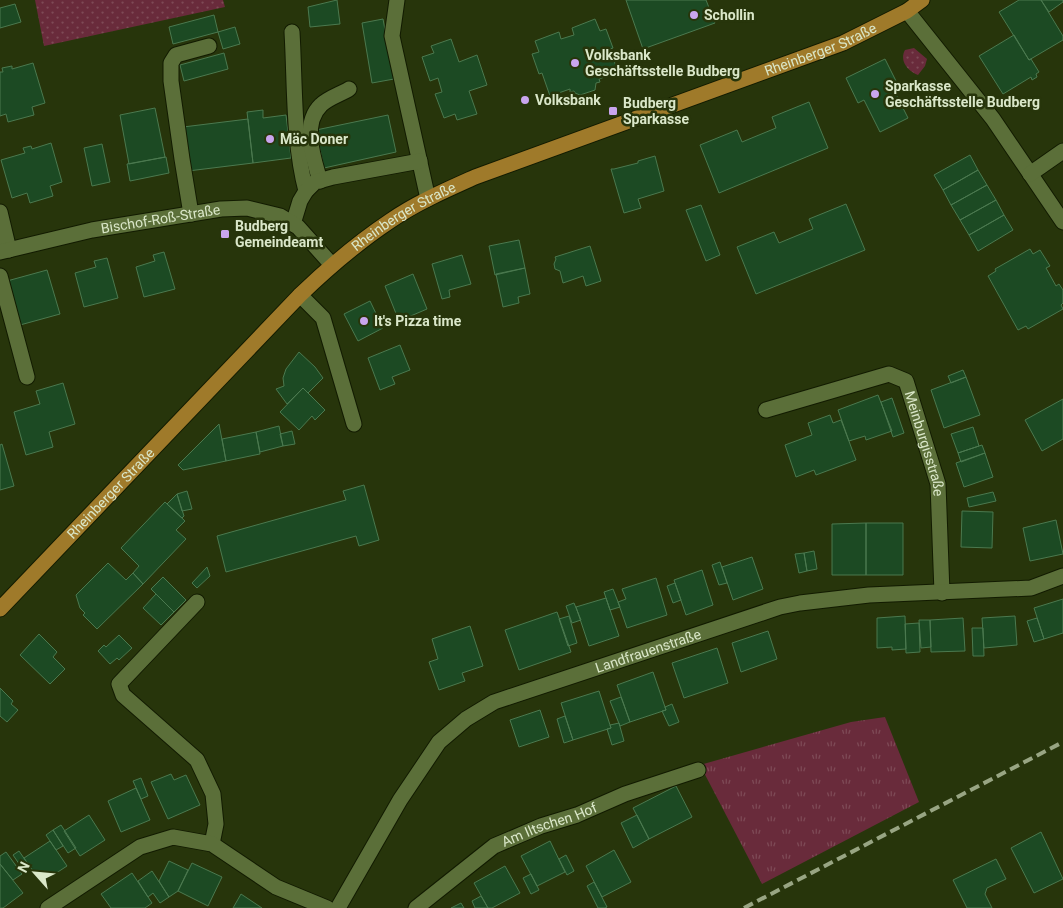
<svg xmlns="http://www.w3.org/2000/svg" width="1063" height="908" font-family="Roboto,sans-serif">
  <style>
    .grass { fill: url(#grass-dots) }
    .park { fill: url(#park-tufts) }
    .building { fill: #1c4a23; stroke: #4b794f }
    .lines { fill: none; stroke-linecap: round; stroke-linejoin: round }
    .minor-casing { stroke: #121b01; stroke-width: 17 }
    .major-casing { stroke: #121b01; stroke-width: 17 }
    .minor { stroke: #5b6f39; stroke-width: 15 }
    .major { stroke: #9f7a2a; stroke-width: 15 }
    .rail { stroke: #98a583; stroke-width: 4; stroke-dasharray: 10 5; stroke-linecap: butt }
    .poi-dot { fill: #c9a5ee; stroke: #27350b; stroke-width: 2 }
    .labels { text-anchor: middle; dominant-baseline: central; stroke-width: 5; stroke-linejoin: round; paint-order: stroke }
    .poi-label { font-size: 14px; font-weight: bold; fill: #dae7c9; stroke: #27350b; text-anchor: start }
    .street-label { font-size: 14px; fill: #dae7c9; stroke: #27350b }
  </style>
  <defs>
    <pattern id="grass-dots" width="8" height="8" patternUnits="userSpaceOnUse" patternTransform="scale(1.25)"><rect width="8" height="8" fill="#692b3b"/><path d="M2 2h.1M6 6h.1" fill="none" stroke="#7e4a56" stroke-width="1.8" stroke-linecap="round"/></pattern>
    <pattern id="park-tufts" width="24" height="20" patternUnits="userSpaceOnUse" patternTransform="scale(1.25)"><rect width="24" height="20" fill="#692b3b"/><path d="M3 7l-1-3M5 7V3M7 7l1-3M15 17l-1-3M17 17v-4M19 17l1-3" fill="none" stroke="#7e4a56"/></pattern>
  </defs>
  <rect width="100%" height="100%" fill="#27350b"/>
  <path class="grass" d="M35,0H223L225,7L44,46Z
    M914,48L927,59L925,66L918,75C908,71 899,61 905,50Z"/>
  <path class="park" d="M885,717L919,802L762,884L700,765L851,722Z"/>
  <path class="building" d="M337,0L340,24L310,27L308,7Z
    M626,0H706L715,23L643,49Z
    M1019,0H1041L1063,36V40L1029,60L999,12Z
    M1041,0H1063V2L1049,12Z
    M15,4L21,22L0,28V8Z
    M214,15L218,32L173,44L169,27Z
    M383,19L394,79L372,83L362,23Z
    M595,19L600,31L606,29L613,48L610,49L618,72L599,79L600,82L596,83L595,90L580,95L575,93L574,91L570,92V89L550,96L542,73L539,74L532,54L539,52L535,41L559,32L561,39L574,35L572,28Z
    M235,27L240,44L223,49L218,32Z
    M1014,35L1029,60L1031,59L1039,72L1036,74L1037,77L1032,80L1031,77L1003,94L979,56Z
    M451,39L459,62L477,55L487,85L469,91L477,114L457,120L455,114L444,118L435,94L442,92L438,78L430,81L422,57L434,53L431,46Z
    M224,53L228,69L184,81L180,65Z
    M885,59L898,85L893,88L908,118L880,132L864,100L858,103L846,78Z
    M33,63L45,103L32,107L34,115L8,122L6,114L0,116V72H3L2,68L12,66V69Z
    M809,102L828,148L719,193L700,145L737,130L742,142L776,128L772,117Z
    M155,108L165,157L129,164L120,115Z
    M263,110V118L286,115L291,158L253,163L247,112Z
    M388,115L396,152L324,168L316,130Z
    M248,119L253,163L188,171L183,127Z
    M51,143L62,182L50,186L53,196L30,203L27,193L12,198L1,160L25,153L23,148L31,146L32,149Z
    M102,144L110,182L92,186L84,148Z
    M970,155L978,170L943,190L934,175Z
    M655,156L664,191L638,199L641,208L624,213L611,169H614L638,163V161Z
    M166,157L169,173L130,181L127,164Z
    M978,170L987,185L951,205L943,190Z
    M987,185L996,200L960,220L951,205Z
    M996,200L1004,215L969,235L960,220Z
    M846,204L865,250L756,294L737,247L774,232L779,243L813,229L809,219Z
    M701,205L720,255L706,261L686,210Z
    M1004,215L1013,230L978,251L969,235Z
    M519,240L525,268L495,275L489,246Z
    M590,246L601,281L586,286L583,276L563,283L560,271L555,269L554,264L556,259L555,257Z
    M1030,249L1033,254L1040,250L1050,266L1046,268L1056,286L1059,284L1063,290V303L1061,305L1063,309L1028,329L1026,326L1018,330L988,276L996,271L995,269Z
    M164,252L175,289L144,297L136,267L155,261L153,255Z
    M462,255L471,284L449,290L450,297L442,299L432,264Z
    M107,258L118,298L84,307L75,273L96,267L94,261Z
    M525,268L530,294L518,297L519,303L503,307L496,274Z
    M47,270L60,314L20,325L7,281Z
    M413,274L427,309L399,321L385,286Z
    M370,301L383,328L358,341L344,314Z
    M400,345L410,370L392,377L395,384L380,390L368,358Z
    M299,352L315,367L323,378L308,393L303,388L287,404L276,389L284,386L283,378L286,369Z
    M963,370L966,377L951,383L948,376Z
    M966,377L980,415L944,428L931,390Z
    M63,383L75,424L49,432L53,447L26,455L14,412L40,404L36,391Z
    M303,388L325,410L315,420L312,416L299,430L280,412Z
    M878,395L892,431L866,440L865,436L849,441L838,410Z
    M892,398L904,433L893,437L881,402Z
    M1063,399V439L1042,451L1025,420Z
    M830,415L833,423L841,420L856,460L816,475L814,470L796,477L785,445L812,435L808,423Z
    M219,424L226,461L183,470L178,465Z
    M279,426L283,446L260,452L256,432Z
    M973,427L979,446L958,453L951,434Z
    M292,431L295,444L283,446L280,434Z
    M256,432L260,454L226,461L222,439Z
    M2,444L14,486L0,490V445Z
    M982,445L985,453L961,462L958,453Z
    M985,453L993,477L964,487L956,463Z
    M364,485L379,540L359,546L356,536L226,572L217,536L346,500L343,491Z
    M187,491L192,509L182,511L177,494Z
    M993,492L996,501L969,507L967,498Z
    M177,494L184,516L182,518L167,504Z
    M165,502L185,521L176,530L186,539L143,584L133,573L139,566L121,548Z
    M962,511L993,512L992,548L961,547Z
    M1056,520L1063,554L1030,561L1023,528Z
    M866,523H903V575H866Z
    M866,523V575H832V524Z
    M814,551L817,569L807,571L804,553Z
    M804,553L807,571L799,573L795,554Z
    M752,557L763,589L733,600L722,567Z
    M720,562L727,583L719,585L712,565Z
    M108,563L126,580L133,573L143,584L97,629L83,615L85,613L80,608L76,595Z
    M207,567L210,576L197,588L192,583Z
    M702,570L713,605L686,615L674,580Z
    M163,577L186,600L174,612L151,589Z
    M656,578L667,615L627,628L618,602L626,599L622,589Z
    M675,583L681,600L673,603L667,586Z
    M613,589L620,607L610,610L604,592Z
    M156,594L174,612L161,625L143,608Z
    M606,598L619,636L589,646L576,607Z
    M1063,599V633L1044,639L1034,608Z
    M574,603L581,620L572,623L566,606Z
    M557,612L571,652L519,670L505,630Z
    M569,616L577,643L568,646L559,619Z
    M905,616L906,649L892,650V647L877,648V618Z
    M1015,616L1017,645L984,648L982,618Z
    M963,618L965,651L931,652L930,620Z
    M1037,618L1044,639L1034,642L1027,621Z
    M919,620H930L931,647L921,648Z
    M919,623L920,652L906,653L905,624Z
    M470,626L483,666L462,673L465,681L439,690L429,662L438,659L432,639Z
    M972,628H983L984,656H973Z
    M768,631L777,659L741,672L732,643Z
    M39,634L57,652L53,657L65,669L50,684L20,655Z
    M119,635L132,648L119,660L117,658L110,664L98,651L104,645L106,647Z
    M717,648L728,683L684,698L672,663Z
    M653,672L666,710L630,722L617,685Z
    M0,688L13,701L11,704L18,710L7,722L0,716Z
    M599,691L611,728L573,740L561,703Z
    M621,697L630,722L620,726L610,701Z
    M672,704L679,722L669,726L662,711L666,710L665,707Z
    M540,710L549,737L519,747L510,720Z
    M565,716L573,740L564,743L557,719Z
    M619,723L624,741L612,745L607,729L611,728L610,725Z
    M171,774L174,780L186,775L200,805L168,819L151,782Z
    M141,778L148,796L141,799L133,781Z
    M676,786L692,817L649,839L633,808Z
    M136,788L150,820L121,832L108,801Z
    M89,815L105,840L80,856L64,831Z
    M637,815L649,839L633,848L621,823Z
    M61,825L76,848L68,853L53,830Z
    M53,830L63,846L56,850L46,835Z
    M1041,832L1063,879L1034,893L1011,848Z
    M50,841L67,866L41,883L24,858Z
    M550,841L565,872L537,886L521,856Z
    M614,850L631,882L602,897L586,866Z
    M19,851L30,867L24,871L13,855Z
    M6,852L22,874L13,880L0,864V856Z
    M566,855L574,871L567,875L559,859Z
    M996,859L1006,879L987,888L985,894L992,908H967L953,880Z
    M169,861L188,870L178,891L169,897L159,881Z
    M192,863L222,877L208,906L178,891Z
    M0,864L23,893L3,908H0Z
    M505,866L520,893L492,908H488L474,883Z
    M152,871L169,897L160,903L153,893L148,897L138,881Z
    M132,873L152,903L145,908H111L101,894Z
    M531,874L539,890L531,894L523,878Z
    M594,882L607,907L605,908H598L587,886Z
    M241,894L262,908H233Z
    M481,896L488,908H475L472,901Z
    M461,903L464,908H451Z"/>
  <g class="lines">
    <g class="minor-casing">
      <g id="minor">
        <path d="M397,0L392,36L428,199"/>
        <path d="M907,11L993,119L1063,222"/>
        <path d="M292,32C295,83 293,142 306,191"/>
        <path d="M1030,174L1063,151"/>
        <path d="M320,181C314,159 301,124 321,105C328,98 341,94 349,89"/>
        <path d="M0,212L9,250"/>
        <path d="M191,214L182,159L171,81V63L176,55L209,46"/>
        <path d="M293,224L300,201L306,191L315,182L333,177L420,161"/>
        <path id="s1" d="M0,252L92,230L221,209L247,208L280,216L298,227L332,265"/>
        <path d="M0,276L27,377"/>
        <path d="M300,295L323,318L354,424"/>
        <path id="s2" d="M766,410L889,374L906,381L938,484L942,593"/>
        <path d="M197,602L119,684L123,695L197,760L213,794L216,824L212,844"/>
        <path d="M48,908L140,847L173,837L212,844L276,887L327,908"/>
        <path id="s3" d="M338,908L400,800L439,742L466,719L494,702L780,607L800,603L869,595L1031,588L1063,576"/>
        <path id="s4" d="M416,908L494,846L541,826L577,815L625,794L698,770"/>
      </g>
    </g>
    <g class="major-casing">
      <g id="major">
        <path id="s5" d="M0,609L300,295C328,268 357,243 390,221C416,203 446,190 475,177L843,43L907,11L922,0"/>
      </g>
    </g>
    <use href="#minor" class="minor"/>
    <use href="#major" class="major"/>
    <path class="rail" d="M744,908L1063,742"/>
  </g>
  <g class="poi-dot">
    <circle cx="694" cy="15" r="5"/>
    <circle cx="575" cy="63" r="5"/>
    <circle cx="875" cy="94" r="5"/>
    <circle cx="525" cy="100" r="5"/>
    <rect x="608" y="106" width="10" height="10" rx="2.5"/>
    <circle cx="270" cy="139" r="5"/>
    <rect x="220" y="229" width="10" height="10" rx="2.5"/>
    <circle cx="364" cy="321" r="5"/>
  </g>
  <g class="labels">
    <g class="poi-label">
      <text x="704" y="15">Schollin</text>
      <text x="585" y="55">Volksbank<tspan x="585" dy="16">Geschäftsstelle Budberg</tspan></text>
      <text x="885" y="86">Sparkasse<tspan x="885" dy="16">Geschäftsstelle Budberg</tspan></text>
      <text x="535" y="100">Volksbank</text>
      <text x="623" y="103">Budberg<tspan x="623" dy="16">Sparkasse</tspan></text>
      <text x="280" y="139">Mäc Doner</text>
      <text x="235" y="226">Budberg<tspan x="235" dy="16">Gemeindeamt</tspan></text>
      <text x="374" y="321">It's Pizza time</text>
    </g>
    <g class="street-label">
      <text stroke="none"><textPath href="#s5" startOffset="1015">Rheinberger Straße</textPath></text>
      <text stroke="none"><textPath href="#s5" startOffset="565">Rheinberger Straße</textPath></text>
      <text stroke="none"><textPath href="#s1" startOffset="164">Bischof-Roß-Straße</textPath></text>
      <text stroke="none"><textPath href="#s2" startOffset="212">Meinburgisstraße</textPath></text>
      <text stroke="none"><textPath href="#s5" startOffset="160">Rheinberger Straße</textPath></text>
      <text stroke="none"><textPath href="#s3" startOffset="425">Landfrauenstraße</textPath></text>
      <text stroke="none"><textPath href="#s4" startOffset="159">Am Iltschen Hof</textPath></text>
    </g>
  </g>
  <g transform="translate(35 873) rotate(297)" stroke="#27350b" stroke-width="4" paint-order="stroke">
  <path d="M0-4L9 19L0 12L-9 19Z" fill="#dae7c9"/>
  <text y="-8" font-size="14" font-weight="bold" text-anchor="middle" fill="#dae7c9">N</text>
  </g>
</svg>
